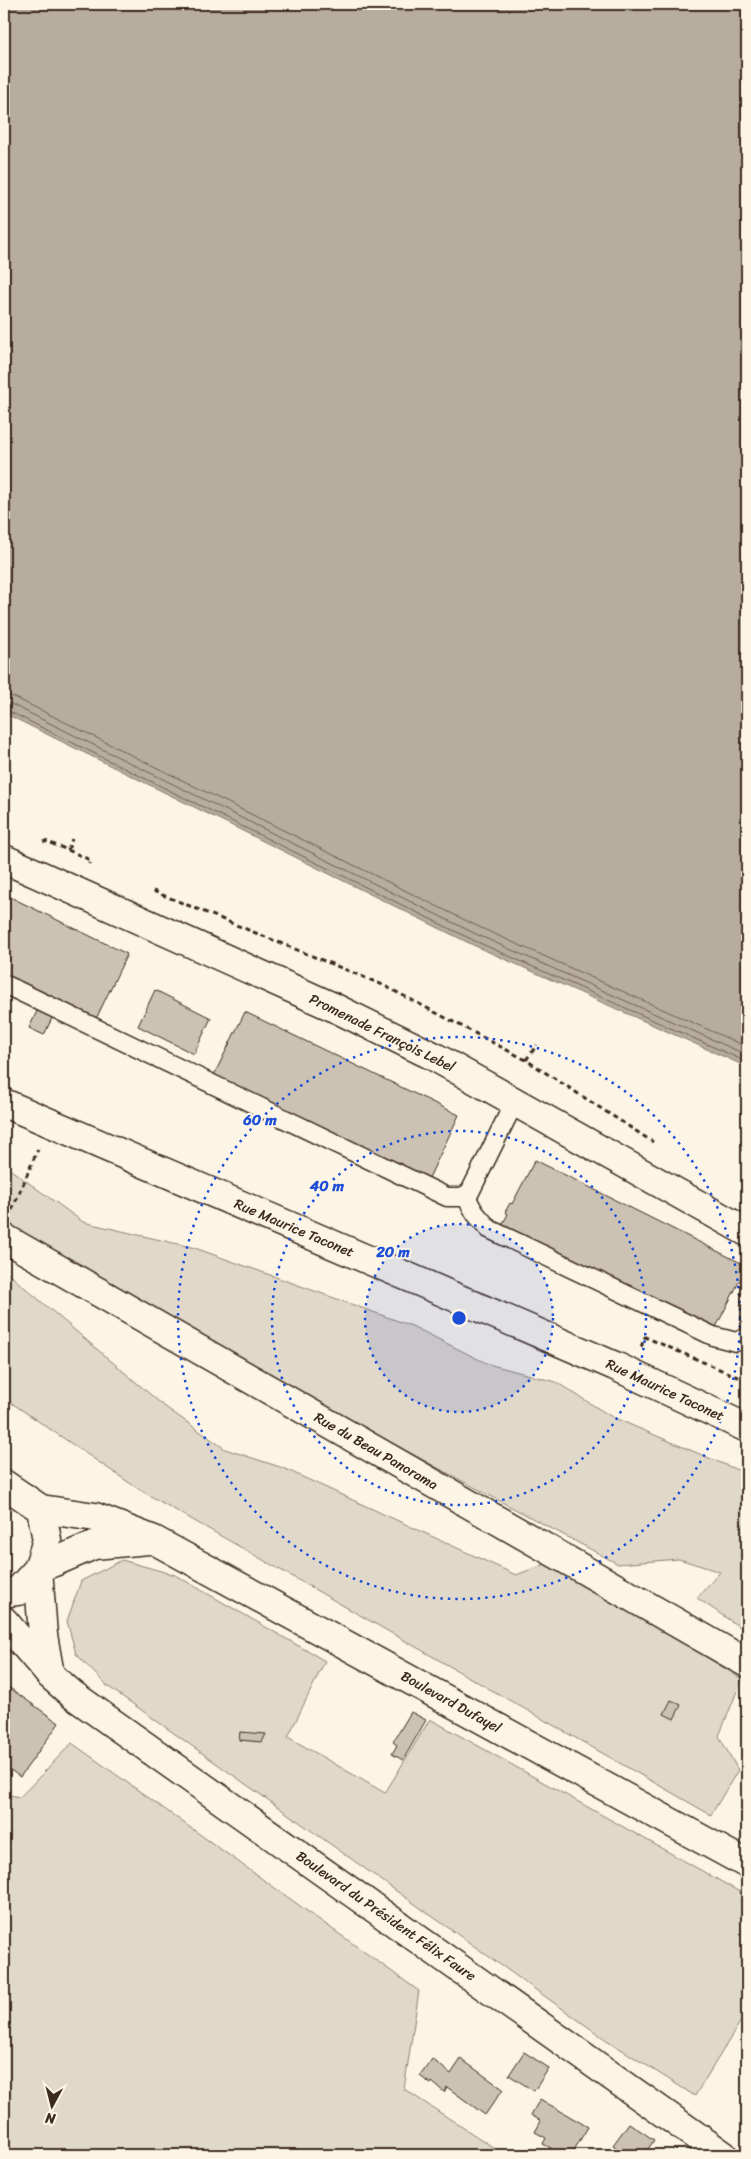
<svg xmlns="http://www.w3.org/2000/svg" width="751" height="2159" font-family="Sriracha,sans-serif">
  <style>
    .green { fill: #e0d8c8; stroke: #8e8173 }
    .water { fill: #b7ad9e; stroke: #85796b }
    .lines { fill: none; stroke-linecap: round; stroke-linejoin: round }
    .shore { stroke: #6d5e51; stroke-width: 1 }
    .building { fill: #ccc2b3; stroke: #3b2a1e }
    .service-casing { stroke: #3b2a1e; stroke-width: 21 }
    .minor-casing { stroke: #3b2a1e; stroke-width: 31 }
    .tertiary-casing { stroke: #3b2a1e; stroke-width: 31 }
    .path { stroke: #3b2a1e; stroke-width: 3; stroke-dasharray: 5 4; stroke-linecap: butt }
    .service { stroke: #fcf5e5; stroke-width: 18 }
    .minor { stroke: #fcf5e5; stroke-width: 28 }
    .tertiary { stroke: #fcf5e5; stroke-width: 28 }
    .ring { fill: none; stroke: #1d4ed8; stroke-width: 2.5; stroke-dasharray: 2.5 5 }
    .labels { text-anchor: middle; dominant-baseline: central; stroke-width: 4; stroke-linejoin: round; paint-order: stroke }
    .street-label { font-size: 14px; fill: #3b2a1e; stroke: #fcf5e5 }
    .centre { fill: #1d4ed8; stroke: #fcf5e5; stroke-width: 2.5 }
    .ring-label { font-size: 15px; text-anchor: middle; font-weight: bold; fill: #1d4ed8; stroke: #fcf5e5; stroke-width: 4; stroke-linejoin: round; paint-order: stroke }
  </style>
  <rect width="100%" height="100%" fill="#fcf5e5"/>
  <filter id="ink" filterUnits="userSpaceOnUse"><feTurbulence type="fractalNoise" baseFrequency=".02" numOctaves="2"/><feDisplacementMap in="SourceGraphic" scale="10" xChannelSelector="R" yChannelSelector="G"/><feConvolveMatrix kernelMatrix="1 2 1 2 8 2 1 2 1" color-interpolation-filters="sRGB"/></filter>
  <g filter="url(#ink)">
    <path class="green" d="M4,1165L83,1222L195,1248L412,1326L488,1364L556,1382L612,1417L747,1474V1632L697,1598L720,1572L679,1559L618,1564L245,1365L4,1225Z
      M4,1270L164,1406L225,1449L283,1468L516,1575L551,1562L742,1679L719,1736L738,1770L711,1815L140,1490L4,1398Z
      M122,1560L175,1575L325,1661L288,1737L385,1793L430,1719L747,1896V2011L695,2096L605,2039L106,1685L76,1654L67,1621L81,1581Z
      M72,1743L419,1991L404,2089L505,2155H4V1794L20,1797Z"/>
    <path class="water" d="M4,4H747V1067L473,945L4,713Z"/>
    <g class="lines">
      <path class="shore" d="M4,695L14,697L481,928L747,1047
        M4,702L11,704L478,935L747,1055
        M4,709L475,941L747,1062"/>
    </g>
    <path class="building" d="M4,894L127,954L96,1019L4,975Z
      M155,990L211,1018L194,1054L138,1026Z
      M38,1009L53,1016L44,1035L29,1028Z
      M245,1012L459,1115L427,1182L213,1077Z
      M535,1160L747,1266L714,1331L502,1225L508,1214L505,1212L510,1203L512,1204Z
      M4,1684L59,1723L20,1777L4,1765Z
      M671,1700L681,1705L674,1719L664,1714Z
      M411,1712L426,1720L403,1760L392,1754L397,1745L393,1742Z
      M240,1732L266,1734L262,1742L239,1740Z
      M524,2052L549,2068L534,2091L509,2075Z
      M432,2059L451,2074L461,2059L503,2089L485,2115L447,2087L444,2092L432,2082L431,2084L420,2076Z
      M540,2099L588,2127L571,2155H555L549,2152L551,2148L543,2144L546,2138L535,2132L541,2121L531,2115Z
      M629,2123L654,2140L644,2155H627L613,2145Z"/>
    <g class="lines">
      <g class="service-casing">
        <path id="service" d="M4,984L447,1197H461L469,1194L515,1101
          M465,1195L475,1213L489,1229L713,1336L736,1342L747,1337"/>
      </g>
      <g class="minor-casing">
        <path id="minor" d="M4,859L333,1007L433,1056L747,1232
          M4,1103L615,1366L747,1428
          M4,1238L747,1663
          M41,1509L95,1517L154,1540L747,1864
          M38,1569L94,1545L148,1540"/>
      </g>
      <g class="tertiary-casing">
        <path id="tertiary" d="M4,1484L41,1509L47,1540L38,1569L18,1591L4,1593
          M38,1569L43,1635L50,1675
          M4,1621L50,1675L73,1695L723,2155"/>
      </g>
      <path class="path" d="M44,843L45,841L68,850L72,839
        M68,850L90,860L89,864
        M153,891L383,985L526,1060L653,1142
        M526,1060L537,1045
        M12,1210L38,1149
        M641,1347L645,1337L747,1381"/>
      <use href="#service" class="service"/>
      <use href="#minor" class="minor"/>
      <use href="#tertiary" class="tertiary"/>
    </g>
  </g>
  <circle cx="459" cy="1318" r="94" fill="#1d4ed8" fill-opacity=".12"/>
  <g class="ring">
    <circle cx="459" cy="1318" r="94"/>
    <circle cx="459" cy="1318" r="187"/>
    <circle cx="459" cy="1318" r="281"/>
  </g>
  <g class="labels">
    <g class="street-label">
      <text transform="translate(382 1033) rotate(26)">Promenade François Lebel</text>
      <text transform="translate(294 1228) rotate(23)">Rue Maurice Taconet</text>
      <text transform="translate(665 1390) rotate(25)">Rue Maurice Taconet</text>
      <text transform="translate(376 1451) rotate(30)">Rue du Beau Panorama</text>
      <text transform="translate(451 1702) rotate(29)">Boulevard Dufayel</text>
      <text transform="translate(386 1916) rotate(35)">Boulevard du Président Félix Faure</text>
    </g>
  </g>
  <circle cx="459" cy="1318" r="8" class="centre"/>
  <g class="ring-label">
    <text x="260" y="1125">60 m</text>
    <text x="327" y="1191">40 m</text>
    <text x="393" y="1257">20 m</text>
  </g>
  <rect width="751" height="2159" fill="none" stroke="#fcf5e5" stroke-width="20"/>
  <rect x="10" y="10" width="731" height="2139" fill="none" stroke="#3b2a1e" stroke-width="2" filter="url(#ink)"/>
  <g transform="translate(52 2106) rotate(187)" stroke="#fcf5e5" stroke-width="4" paint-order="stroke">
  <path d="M0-4L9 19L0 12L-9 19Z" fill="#3b2a1e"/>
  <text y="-8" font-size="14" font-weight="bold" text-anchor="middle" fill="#3b2a1e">N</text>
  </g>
</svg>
